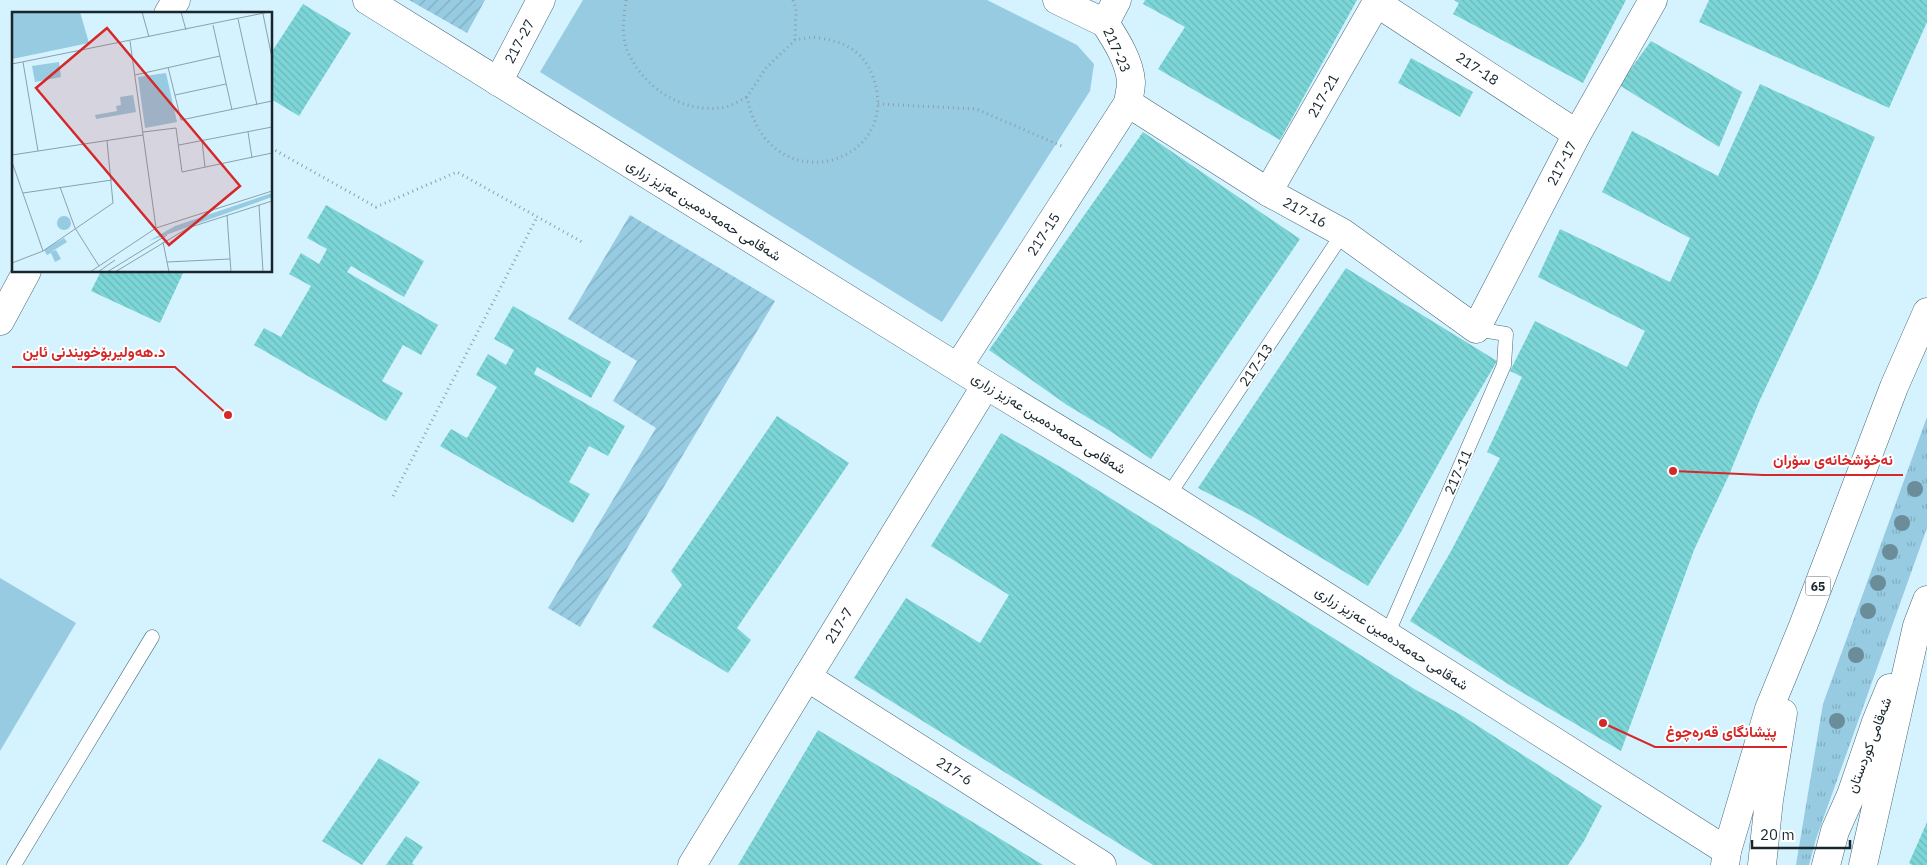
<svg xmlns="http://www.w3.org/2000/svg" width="1927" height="865" font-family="'IBM Plex Sans',Vazirmatn,sans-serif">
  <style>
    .grass { fill: url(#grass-tufts) }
    .park { fill: #96cbe1 }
    .garden { fill: url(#garden-furrows) }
    .building { fill: url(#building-back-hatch) }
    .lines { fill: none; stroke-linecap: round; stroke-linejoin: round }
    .service-casing { stroke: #486876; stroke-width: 15 }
    .minor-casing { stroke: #486876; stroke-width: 29 }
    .tertiary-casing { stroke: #486876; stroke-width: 29 }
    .trunk-casing { stroke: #486876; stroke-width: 29 }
    .path { stroke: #8aa1ab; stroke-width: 3; stroke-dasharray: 1 4; stroke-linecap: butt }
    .service { stroke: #fff; stroke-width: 14 }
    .minor { stroke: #fff; stroke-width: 28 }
    .tertiary { stroke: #fff; stroke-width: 28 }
    .trunk { stroke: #fff; stroke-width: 28 }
    .tree { fill: #6b8c99 }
    .labels { text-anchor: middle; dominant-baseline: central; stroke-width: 4; stroke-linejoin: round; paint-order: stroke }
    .shield { fill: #fff; stroke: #5e686c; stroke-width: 1 }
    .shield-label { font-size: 12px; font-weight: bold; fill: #19272d }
    .street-label { font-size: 14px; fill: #19272d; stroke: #fff }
    .inset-road { fill: none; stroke: #8aa1ab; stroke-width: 1 }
    .view { fill: #d62828; fill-opacity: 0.15; stroke: #d62828; stroke-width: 2.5 }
    .inset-edge { fill: none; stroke: #19272d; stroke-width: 2.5 }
    .leader { fill: none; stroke: #d62828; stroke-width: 2 }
    .callout-dot { fill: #d62828; stroke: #fff; stroke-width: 2 }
    .callout-label { font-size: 15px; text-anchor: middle; font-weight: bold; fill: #d62828; stroke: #fff; stroke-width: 4; stroke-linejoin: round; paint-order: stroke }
  </style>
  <defs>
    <pattern id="grass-tufts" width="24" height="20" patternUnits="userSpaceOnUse" patternTransform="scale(1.25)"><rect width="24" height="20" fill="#96cbe1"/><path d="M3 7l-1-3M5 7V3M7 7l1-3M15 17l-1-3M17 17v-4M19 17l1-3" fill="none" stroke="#81aec1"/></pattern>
    <pattern id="garden-furrows" width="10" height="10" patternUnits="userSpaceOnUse" patternTransform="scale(1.25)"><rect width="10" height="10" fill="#96cbe1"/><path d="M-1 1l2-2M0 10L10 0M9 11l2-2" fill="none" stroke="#81aec1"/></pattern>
    <pattern id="building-back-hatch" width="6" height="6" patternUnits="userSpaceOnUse" patternTransform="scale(1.25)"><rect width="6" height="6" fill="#7cd6d7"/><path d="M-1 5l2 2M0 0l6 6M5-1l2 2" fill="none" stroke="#6bb8b9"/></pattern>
  </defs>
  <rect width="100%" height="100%" fill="#d5f2ff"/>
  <path class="grass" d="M1927,417V528L1816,839L1809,865H1796L1823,704Z"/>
  <path class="park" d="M583,0H987L1077,45L1094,64L1090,91L942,322L540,72Z
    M0,578L76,623L0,751Z"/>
  <path class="garden" d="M409,0H485L467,33Z
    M630,215L775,301L580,627L548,608L656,428L613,401L637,361L568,319Z"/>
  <path class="building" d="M1145,0H1357L1280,140L1158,69L1185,27L1143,4Z
    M1454,0H1626L1583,83L1453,14L1459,3Z
    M1709,0H1927V22L1889,108L1699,22Z
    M303,4L351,33L299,116L271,99V53Z
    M1651,41L1742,92L1719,147L1619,85Z
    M1411,58L1473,92L1460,117L1398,83Z
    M1760,84L1875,137L1817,278L1759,402L1729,475L1694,550L1621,751L1508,684L1410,621L1450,553L1500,458L1487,452L1522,377L1510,371L1535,321L1627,367L1645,331L1538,277L1560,229L1670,282L1690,238L1602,192L1632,131L1718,176Z
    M1143,132L1300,239L1151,459L1110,431L1067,405L989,350Z
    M326,205L424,261L404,297L351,266L347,272L438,325L421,355L403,345L382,381L403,393L386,421L254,345L264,328L281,337L311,286L289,274L301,253L319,264L327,249L307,238Z
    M1346,268L1497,361L1463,419L1401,532L1368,586L1250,515L1198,488Z
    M101,271H184L160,323L91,291Z
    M513,306L611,362L591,398L537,367L534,374L625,426L608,456L589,446L569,482L590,494L573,523L440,446L451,429L467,438L497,387L476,375L488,354L506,365L514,350L494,339Z
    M777,416L849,463L737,628L751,640L728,673L652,627L682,585L671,571Z
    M1001,433L1064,469L1416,690L1461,715L1602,806L1584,841L1568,865H1153L854,678L906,598L980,643L1009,595L931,546Z
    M818,730L981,827L1043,865H738Z
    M379,758L420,782L362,865L322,841Z
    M1927,822V865H1912L1909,863Z
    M406,836L423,847L412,863L414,865H386Z"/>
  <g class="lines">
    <g class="service-casing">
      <path id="service" d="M1168,496L1343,233
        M1387,635L1504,365L1506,334L1476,329
        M14,865L152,637"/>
    </g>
    <g class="minor-casing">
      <g id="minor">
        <path d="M1057,0L1105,23"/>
        <path id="s1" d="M1377,3L1577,134"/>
        <path d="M1105,23L1117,0"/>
        <path id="s2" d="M498,82L541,0"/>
        <path id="s3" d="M1128,103L1268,192L1343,233L1476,329L1577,134L1653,0"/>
        <path id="s4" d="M1268,192L1378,0"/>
        <path id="s5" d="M958,367L1128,103C1129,96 1131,89 1131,82C1130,62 1116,40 1105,23"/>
        <path id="s6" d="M807,677L1102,865"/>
        <path id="s7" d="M692,865L986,385"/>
      </g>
    </g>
    <g class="tertiary-casing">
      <path id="tertiary" d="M367,0L986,385L1168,496L1727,851
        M168,14L176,0
        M0,321L27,271"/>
    </g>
    <g class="trunk-casing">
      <path id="trunk" d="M1725,865L1727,851L1769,709L1803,626L1894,387L1927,312
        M1762,865L1769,800L1783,713
        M1826,865L1835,831L1851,795L1876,722L1890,688
        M1863,865L1917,626L1927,600"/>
    </g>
    <path class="path" d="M626,0C624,16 621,34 627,50C643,88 684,115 726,107C733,105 741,100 747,97
      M793,0L796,8L795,40
      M814,37C842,41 863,49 873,77C905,165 768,205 747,97L766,68L795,40Z
      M878,104L976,109L1064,147
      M271,148L376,207L457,172L584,243
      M393,496L537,217"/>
    <use href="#service" class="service"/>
    <use href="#minor" class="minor"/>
    <use href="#tertiary" class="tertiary"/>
    <use href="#trunk" class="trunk"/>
  </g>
  <g class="tree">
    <circle cx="1915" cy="489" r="8"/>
    <circle cx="1902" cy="523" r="8"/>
    <circle cx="1890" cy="552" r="8"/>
    <circle cx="1878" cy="583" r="8"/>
    <circle cx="1868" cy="611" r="8"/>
    <circle cx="1856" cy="655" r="8"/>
    <circle cx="1837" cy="721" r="8"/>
  </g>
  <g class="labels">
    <rect class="shield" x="1805.5" y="576.5" width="25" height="19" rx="4"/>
    <g class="shield-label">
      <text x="1818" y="586">65</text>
    </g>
    <g class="street-label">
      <text stroke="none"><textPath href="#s2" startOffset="46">217-27</textPath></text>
      <text transform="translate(1117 50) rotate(66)">217-23</text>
      <text stroke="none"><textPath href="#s1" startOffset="120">217-18</textPath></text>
      <text stroke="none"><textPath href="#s4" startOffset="111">217-21</textPath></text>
      <text stroke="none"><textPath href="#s3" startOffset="602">217-17</textPath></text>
      <text transform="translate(704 210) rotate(32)">شەقامی حەمەدەمین عەزیز زراری</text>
      <text stroke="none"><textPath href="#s3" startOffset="208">217-16</textPath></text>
      <text stroke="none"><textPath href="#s5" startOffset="158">217-15</textPath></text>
      <text transform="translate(1256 365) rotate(-56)">217-13</text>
      <text transform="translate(1049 423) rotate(32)">شەقامی حەمەدەمین عەزیز زراری</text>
      <text transform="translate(1458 472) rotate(-66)">217-11</text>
      <text stroke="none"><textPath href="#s7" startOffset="281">217-7</textPath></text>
      <text transform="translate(1392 638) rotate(33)">شەقامی حەمەدەمین عەزیز زراری</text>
      <text transform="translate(1869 745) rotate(-69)">شەقامی کوردستان</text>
      <text stroke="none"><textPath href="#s6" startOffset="175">217-6</textPath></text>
    </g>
  </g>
  <g transform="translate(12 12)">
    <rect width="260" height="260" fill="#d5f2ff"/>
    <path d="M0,0H68L77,31L0,47ZM260,181V185L137,229L163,214ZM45 211a7 7 0 1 1 14 0a7 7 0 1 1-14 0Z" fill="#96cbe1"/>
    <path d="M47,50L49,65L23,70L20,54ZM154,61L165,110L133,116L126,65Z" fill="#96cbe1"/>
    <path d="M121,83L124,100L84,107L83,103L105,99L104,94L109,93L108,85ZM52,226L55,230L39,240L44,238L49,247L43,250L39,241L35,243L32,238Z" fill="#96cbe1"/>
    <path class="inset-road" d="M130,0L137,25M169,0L174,18M251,2L260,46M226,7L245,93M201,13L220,98M118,29L144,216M11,50L26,139M0,52L257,0M156,55L169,108M123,63L208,44M163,83L214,72M169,108L260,89M164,116L170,160L260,141M131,120L164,116M236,120L240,146M190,129L193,155M167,133L260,115M0,143L131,123M0,150L31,239M48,175L63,216L87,254M11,181L100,168M247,193L251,260M215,203L219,260M151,230L157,260M155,250L218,247M0,251L31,239L101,191L95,129M78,260L144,216L260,179M86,260L103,248M95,260L155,223M103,260L176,216L260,189"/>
    <path class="view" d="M95,16L228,174L157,233L24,76Z"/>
    <rect width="260" height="260" class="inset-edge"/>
  </g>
  <path class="leader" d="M228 415L175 367H12M1673 471L1763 475H1903M1603 723L1655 747H1787"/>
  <g class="callout-dot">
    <circle cx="228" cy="415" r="5"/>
    <circle cx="1673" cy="471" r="5"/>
    <circle cx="1603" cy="723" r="5"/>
  </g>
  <g class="callout-label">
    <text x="94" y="357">د.هه‌ولیربۆخویندنی ئاین</text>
    <text x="1833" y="465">نەخۆشخانەی سۆران</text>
    <text x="1721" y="737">پێشانگای قەرەچوغ</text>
  </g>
  <path d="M1752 840v8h98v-8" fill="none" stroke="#19272d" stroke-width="2.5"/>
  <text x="1760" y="840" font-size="15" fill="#19272d" stroke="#ffffff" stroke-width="4" paint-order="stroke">20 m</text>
</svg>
